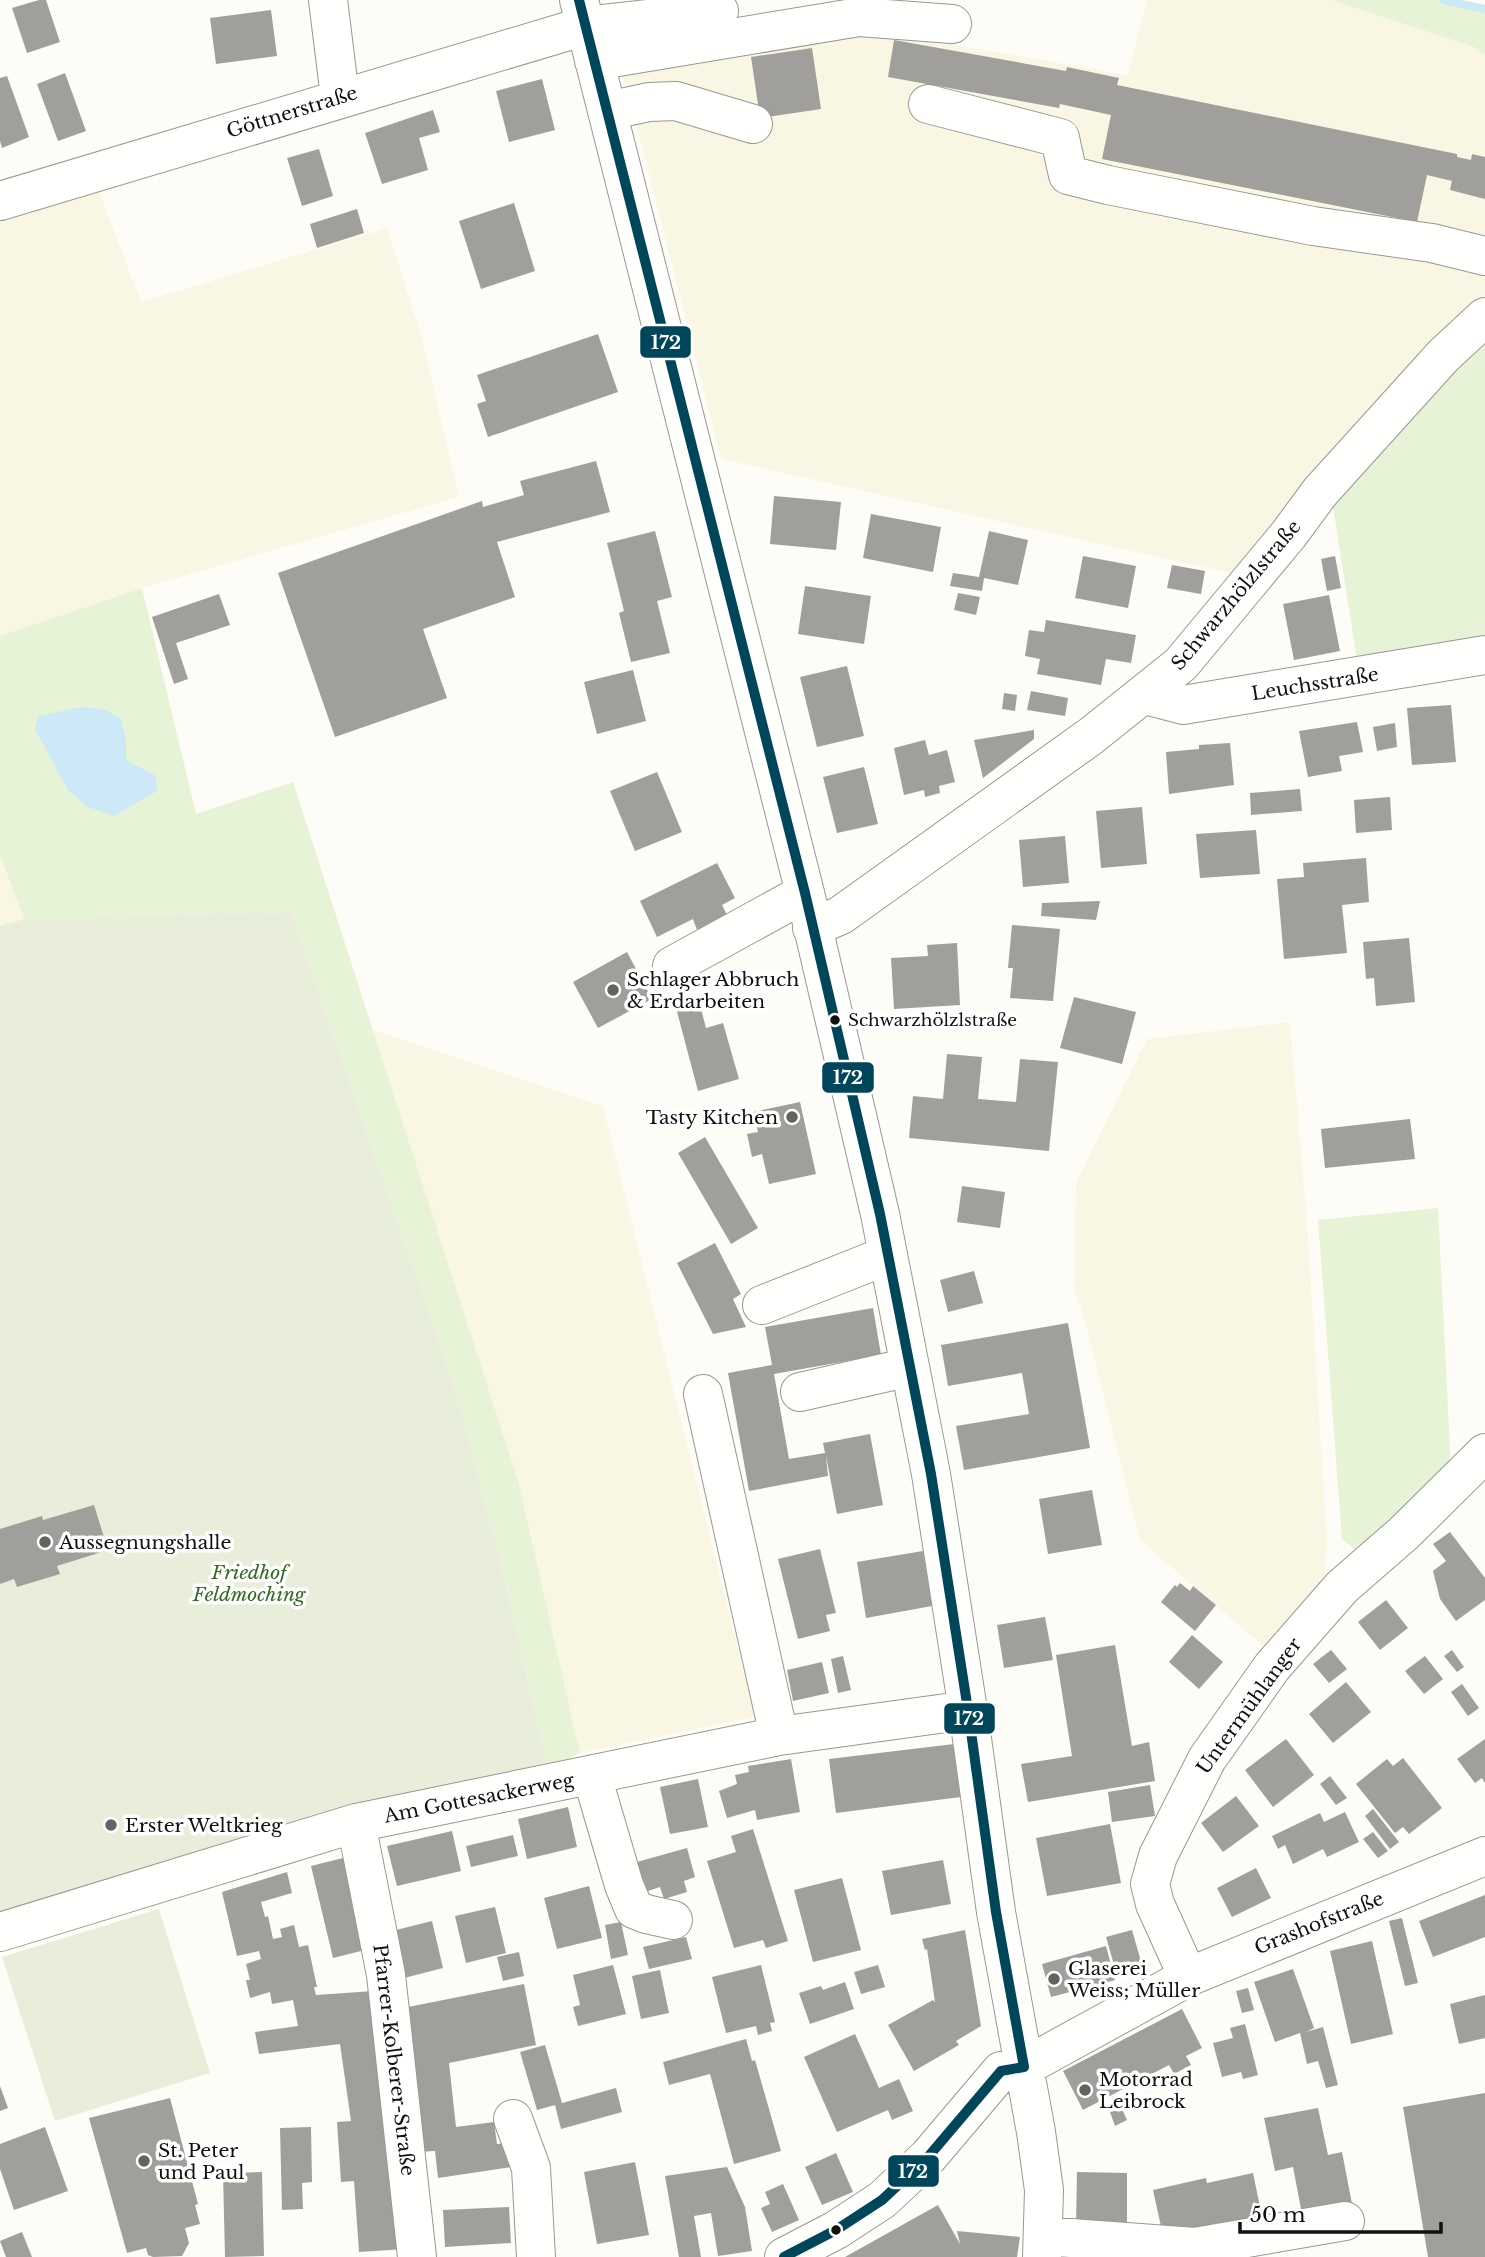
<svg xmlns="http://www.w3.org/2000/svg" width="1485" height="2257" font-family="'Libre Baskerville',serif">
  <style>
    .farmland { fill: #f9f7e4 }
    .green { fill: #e7f3d7 }
    .cemetery { fill: #e9eedb }
    .water { fill: #cde8f7 }
    .lines { fill: none; stroke-linecap: round; stroke-linejoin: round }
    .stream { stroke: #cde8f7; stroke-width: 8 }
    .building { fill: #a19f9c }
    .minor-casing { stroke: #979795; stroke-width: 40 }
    .minor { stroke: #fffffe; stroke-width: 38 }
    .bus-1-casing { stroke: #fff; stroke-width: 16 }
    .bus-1 { stroke: #00465a; stroke-width: 10 }
    .poi-dot { fill: #646362; stroke: #fff; stroke-width: 2.5 }
    .bus-dot { fill: #111; stroke: #fff; stroke-width: 2.5 }
    .labels { text-anchor: middle; dominant-baseline: central; stroke-width: 7; stroke-linejoin: round; paint-order: stroke }
    .bus-label { font-size: 17px; fill: #111; stroke: #fff; text-anchor: start }
    .street-label { font-size: 19px; fill: #111; stroke: #fff }
    .poi-label { font-size: 19px; fill: #111; stroke: #fff; text-anchor: start }
    .park-label { font-size: 19px; font-style: italic; fill: #2f6b1f; stroke: #fff }
    .line-badge { stroke: #fff; stroke-width: 2.5 }
    .badge-label { font-size: 19px; text-anchor: middle; font-weight: bold; fill: #fff }
  </style>
  <rect width="100%" height="100%" fill="#fdfcf7"/>
  <path class="farmland" d="M1147,0H1331L1474,47L1485,55V295L1432,345L1238,575L721,459L640,139L620,67L876,31L1128,75Z
    M95,180L141,302L387,228L422,338L459,497L142,588L0,636V211Z
    M0,855L24,919L0,926Z
    M1290,1022L1307,1222L1327,1540L1325,1574L1320,1594L1276,1657L1140,1540L1084,1318L1074,1289L1076,1182L1147,1039Z
    M371,1029L603,1106L755,1717L580,1753L519,1484Z"/>
  <path class="green" d="M1331,0H1442L1485,9V55L1474,47Z
    M1485,339V642L1358,666L1332,501Z
    M142,588L196,814L293,782L519,1484L580,1753L548,1769L500,1558L455,1388L291,912L24,919L0,855V636Z
    M1438,1208L1451,1469L1363,1556L1342,1539L1318,1220Z"/>
  <path class="cemetery" d="M291,912L455,1388L500,1558L548,1769L0,1922V926L24,919Z
    M159,1909L210,2073L55,2121L2,1957Z"/>
  <path class="water" d="M81,707L106,710L121,719L126,740V759C135,767 146,769 156,776L157,791L114,816L86,806L68,790L35,729L38,716Z"/>
  <g class="lines">
    <path class="stream" d="M1443,0L1485,9"/>
  </g>
  <path class="building" d="M39,0H46L60,42L27,53L12,8Z
    M271,10L277,56L216,64L210,18Z
    M894,40L1066,71L1067,67L1119,78L1117,85L1457,154V157L1471,160L1472,154L1485,157V199L1450,190L1452,181L1427,175L1417,222L1102,159L1111,115L1060,104L1059,108L888,77Z
    M812,48L821,109L760,118L751,57Z
    M65,73L86,131L58,141L37,84Z
    M7,76L29,137L2,148L0,141V78Z
    M542,79L555,130L509,142L496,91Z
    M433,110L440,132L419,138L428,170L382,184L365,133Z
    M319,149L333,196L302,206L287,158Z
    M514,203L535,271L481,289L459,221Z
    M357,209L364,233L317,248L310,224Z
    M598,334L618,392L488,437L477,404L486,401L477,375Z
    M596,461L610,512L497,542L515,597L423,629L447,698L335,737L278,573L482,501L483,507L524,495L520,481Z
    M774,496L841,502L836,550L770,544Z
    M871,514L941,527L933,572L863,558Z
    M655,531L672,597L657,601L670,653L631,662L619,613L624,611L607,543Z
    M989,531L1028,540L1018,585L984,578L982,591L950,586L953,573L979,577Z
    M1083,556L1136,566L1128,608L1075,598Z
    M1335,556L1341,588L1327,591L1321,559Z
    M1172,565L1205,571L1201,594L1167,588Z
    M805,586L871,596L864,644L798,634Z
    M958,593L980,597L976,615L954,610Z
    M219,594L230,625L176,643L188,679L174,684L152,617Z
    M1329,595L1340,651L1294,660L1283,604Z
    M1046,620L1136,635L1131,663L1106,659L1101,685L1037,674L1040,659L1025,656L1029,630L1044,632Z
    M847,666L864,736L817,747L800,677Z
    M633,670L646,721L597,734L584,682Z
    M1031,691L1068,698L1065,716L1027,710Z
    M1004,693L1017,695L1015,711L1002,709Z
    M1451,705L1456,762L1412,765L1407,708Z
    M1357,722L1363,752L1339,756L1342,771L1308,777L1299,731Z
    M1395,723L1397,747L1377,751L1373,727Z
    M1034,730V739L983,778L974,740Z
    M925,740L929,755L947,750L955,782L939,786L940,793L925,797L924,790L904,795L894,748Z
    M1230,743L1234,785L1169,794L1166,752L1199,749V745Z
    M864,767L878,824L837,833L823,777Z
    M657,772L682,832L635,851L610,791Z
    M1300,789L1302,811L1251,815L1250,793Z
    M1390,797L1392,830L1356,833L1354,800Z
    M1142,807L1147,864L1101,868L1096,811Z
    M1256,830L1260,874L1200,878L1196,834Z
    M1065,836L1069,883L1023,887L1019,840Z
    M1366,858L1369,902L1342,905L1347,953L1284,959L1277,879L1304,877L1303,863Z
    M717,863L735,898L722,905L728,917L697,930L693,919L657,937L640,901Z
    M1100,901L1096,920L1041,916L1042,903Z
    M1012,925L1060,929L1053,1001L1010,998L1013,968H1008Z
    M1409,938L1415,1002L1376,1006L1374,978L1366,979L1363,942Z
    M957,943L960,1005L894,1009L891,958L928,956L927,945Z
    M627,952L652,999L598,1028L573,982Z
    M698,997L706,1028L723,1023L739,1079L698,1091L675,1004Z
    M1074,997L1136,1012L1122,1064L1060,1048Z
    M947,1054L982,1057L978,1099L1016,1102L1020,1059L1058,1062L1049,1151L909,1138L913,1096L943,1099Z
    M800,1102L816,1174L769,1184L762,1154L752,1157L747,1134L758,1132L753,1112Z
    M1410,1119L1415,1159L1325,1168L1321,1129Z
    M705,1137L758,1228L731,1244L678,1153Z
    M962,1186L1005,1192L1000,1228L957,1222Z
    M715,1243L741,1294L733,1299L746,1327L713,1334L677,1263Z
    M974,1271L983,1303L948,1312L940,1280Z
    M873,1308L881,1355L774,1374L789,1459L825,1453L823,1443L870,1434L883,1505L837,1514L826,1456L828,1476L749,1491L728,1373L772,1365L765,1327Z
    M1068,1323L1090,1448L964,1470L956,1426L1029,1414L1022,1373L948,1386L941,1345Z
    M1092,1490L1102,1545L1048,1554L1039,1499Z
    M94,1505L108,1550L57,1566L60,1574L17,1587L14,1579L0,1584V1529L42,1516L43,1520Z
    M1450,1532L1485,1578V1600L1456,1621L1440,1599L1433,1571L1446,1561L1433,1544Z
    M820,1549L836,1613L826,1615L830,1631L798,1639L778,1559Z
    M923,1551L932,1606L866,1618L857,1562Z
    M1180,1583L1190,1591L1193,1586L1216,1605L1195,1631L1161,1602L1175,1585L1177,1587Z
    M1386,1600L1408,1628L1380,1650L1358,1622Z
    M1045,1617L1053,1660L1004,1668L997,1625Z
    M1192,1635L1223,1662L1199,1689L1169,1662Z
    M1115,1645L1132,1746L1149,1742L1155,1781L1028,1802L1021,1764L1072,1756L1056,1655Z
    M1331,1650L1347,1669L1329,1683L1313,1664Z
    M1452,1650L1464,1667L1457,1672L1444,1656Z
    M843,1656L851,1690L838,1693L831,1659Z
    M1425,1656L1443,1679L1424,1694L1405,1671Z
    M822,1662L829,1693L793,1701L787,1670Z
    M1346,1682L1371,1712L1333,1743L1309,1714Z
    M1462,1684L1479,1708L1468,1716L1451,1692Z
    M1286,1739L1314,1775L1273,1807L1245,1770Z
    M1485,1739V1783L1482,1778L1475,1783L1457,1759Z
    M954,1744L961,1797L836,1813L829,1759Z
    M1403,1758L1442,1808L1409,1834L1403,1827L1395,1833L1356,1784L1387,1759L1393,1766Z
    M791,1759L800,1812L757,1820L755,1810L727,1818L719,1791L737,1784L735,1775L749,1772L748,1766Z
    M1330,1776L1347,1798L1336,1805L1320,1784Z
    M698,1779L708,1827L670,1834L660,1787Z
    M1150,1785L1155,1816L1112,1822L1108,1792Z
    M1236,1796L1259,1826L1223,1852L1201,1823Z
    M568,1807L577,1847L527,1859L518,1819Z
    M1373,1809L1399,1842L1390,1849L1365,1816Z
    M1345,1812L1359,1842L1327,1857L1323,1849L1293,1864L1285,1845L1278,1849L1272,1836L1320,1813L1324,1822Z
    M1110,1824L1121,1883L1047,1896L1036,1838Z
    M753,1829L788,1941L766,1948L763,1940L734,1948L707,1861L736,1852L731,1836Z
    M452,1831L461,1871L397,1886L387,1846Z
    M1373,1832L1388,1851L1378,1858L1363,1839Z
    M513,1835L518,1856L471,1867L466,1846Z
    M687,1848L695,1877L684,1881L687,1892L664,1899L660,1887L645,1892L637,1862Z
    M351,1856L373,1948L333,1958L311,1866Z
    M943,1860L951,1904L891,1915L882,1871Z
    M1256,1868L1271,1898L1232,1917L1217,1888Z
    M287,1872L292,1893L261,1902L265,1917L268,1916L273,1939L282,1937L280,1929L294,1925L299,1947L308,1945L317,1987H314L316,1995L373,1991L405,2249L359,2252L354,2181L341,2182L337,2122L351,2121L340,2044L259,2054L255,2032L298,2026L293,2000L272,2004L270,1992L250,1998L246,1980H250L246,1964L261,1959L259,1951L237,1956L222,1892Z
    M842,1878L861,1950L813,1962L794,1890Z
    M589,1886L602,1938L557,1949L544,1898Z
    M1485,1895V1937L1433,1957L1419,1921Z
    M495,1907L506,1953L466,1963L455,1916Z
    M1402,1918L1418,1983L1405,1986L1389,1921Z
    M432,1921L443,1968L404,1978L392,1931Z
    M621,1922L628,1955L611,1959L605,1925Z
    M965,1930L981,2026L956,2041L959,2045L914,2071L888,2025L933,2000L935,2002L927,1949L925,1950L922,1939Z
    M1132,1930L1142,1965L1116,1972L1106,1937Z
    M686,1937L692,1959L649,1969L643,1947Z
    M1372,1941L1393,2034L1351,2044L1330,1951Z
    M1106,1946L1115,1980L1051,1997L1042,1964Z
    M519,1952L524,1976L503,1981L497,1957Z
    M613,1965L626,2014L578,2026L573,2007L580,2005L573,1975Z
    M761,1965L775,2022L770,2023L772,2031L758,2035L756,2026L726,2033L712,1977Z
    M878,1965L885,1987L861,1994L854,1972Z
    M1293,1969L1314,2028L1306,2032L1323,2027L1338,2085L1326,2088L1318,2061L1307,2064L1300,2033L1275,2042L1254,1982Z
    M660,1970L669,2013L641,2019L632,1976Z
    M845,1982L854,2009L810,2024L799,1993L821,1986L823,1990Z
    M524,1984L536,2045L449,2063L456,2127L494,2122L497,2144L508,2143L511,2167L438,2178L435,2151L419,2152L403,2008Z
    M1248,1988L1254,2010L1242,2013L1236,1991Z
    M1485,1995V2038L1459,2044L1450,2004Z
    M1182,2009L1202,2048L1186,2056L1191,2065L1174,2074L1169,2065L1083,2110L1063,2071Z
    M1245,2024L1258,2075L1243,2079L1241,2072L1222,2077L1213,2043L1233,2038L1230,2028Z
    M855,2034L879,2088L899,2079L913,2111L892,2120L888,2110L837,2132L804,2057Z
    M746,2039L752,2061L755,2060L781,2151L734,2164L710,2074L669,2085L663,2062Z
    M545,2045L562,2103L616,2088L622,2112L561,2129L555,2105L537,2110L520,2052Z
    M0,2086L8,2108L0,2111Z
    M1485,2093V2257H1428L1403,2107Z
    M170,2098L198,2204L195,2205L200,2224L185,2228L189,2243L182,2256L153,2257L148,2255L146,2248L127,2253L89,2118Z
    M1121,2107L1127,2120L1115,2126L1110,2112Z
    M1318,2108L1328,2155L1342,2152L1353,2209L1303,2219L1293,2167L1275,2171L1264,2118Z
    M45,2127L68,2191L14,2210L0,2169V2144Z
    M311,2127L312,2182L302,2183L303,2209L282,2210L280,2128Z
    M836,2153L853,2192L822,2205L805,2167Z
    M635,2162L649,2235L597,2244L584,2172Z
    M727,2167L745,2207L752,2251L718,2256L711,2213L694,2216L701,2257H679L665,2176Z
    M262,2172L264,2256L225,2257L223,2173Z
    M1077,2172L1127,2173V2226L1076,2225Z
    M1253,2173L1264,2226L1164,2240L1153,2190L1206,2178L1207,2183Z
    M783,2184L799,2220L772,2232L761,2208L770,2204L765,2192Z
    M938,2205L960,2244L957,2231L1020,2237L1017,2257H845Z
    M509,2207L511,2243L445,2247L443,2210Z
    M22,2232L32,2257H6L0,2241Z"/>
  <g class="lines">
    <g class="minor-casing">
      <path id="minor" d="M328,0L340,97
        M579,0L805,893L880,1214L931,1474L968,1710L996,1912L1036,2132L1044,2190L1042,2257
        M594,61L859,17L952,24
        M928,104L1060,138L1068,175L1108,185L1313,226L1432,243L1485,256
        M607,111L649,102L676,101L753,124
        M0,201L585,26L719,11
        M1145,695L1183,705L1485,655
        M812,928L841,915L1091,736L1181,664L1289,534L1320,492L1443,356L1485,317
        M672,966L805,893
        M762,1305L888,1255
        M800,1392L910,1367
        M703,1394L779,1736
        M592,1776L624,1885L634,1909L646,1914L673,1920
        M356,1823L386,1975L417,2257
        M0,1932L356,1823L779,1736L968,1710
        M1188,1977L1155,1904L1150,1884L1158,1856L1207,1759L1272,1667L1342,1587L1403,1534L1485,1453
        M513,2119L531,2168L536,2257
        M1043,2236L1195,2247L1345,2221
        M784,2257L836,2230L882,2200L928,2157L1001,2071L1024,2067L1188,1977L1485,1856"/>
    </g>
    <use href="#minor" class="minor"/>
    <g class="bus-1-casing">
      <path id="bus-1" d="M579,0L805,893L880,1214L931,1474L968,1710L996,1912L1024,2067
        M784,2257L836,2230L882,2200L928,2157L1001,2071L1024,2067"/>
    </g>
    <use href="#bus-1" class="bus-1"/>
  </g>
  <g class="poi-dot">
    <circle cx="613" cy="990" r="7"/>
    <circle cx="792" cy="1117" r="7"/>
    <circle cx="45" cy="1542" r="7"/>
    <circle cx="111" cy="1825" r="7"/>
    <circle cx="1054" cy="1979" r="7"/>
    <circle cx="1085" cy="2090" r="7"/>
    <circle cx="144" cy="2161" r="7"/>
  </g>
  <g class="bus-dot">
    <circle cx="835" cy="1020" r="6"/>
    <circle cx="836" cy="2230" r="6"/>
  </g>
  <g class="labels">
    <g class="bus-label">
      <text x="848" y="1020">Schwarzhölzlstraße</text>
    </g>
    <g class="street-label">
      <text transform="translate(292 112) rotate(-17)">Göttnerstraße</text>
      <text transform="translate(1236 595) rotate(-50)">Schwarzhölzlstraße</text>
      <text transform="translate(1315 684) rotate(-9)">Leuchsstraße</text>
      <text transform="translate(1249 1706) rotate(-54)">Untermühlanger</text>
      <text transform="translate(479 1798) rotate(-11)">Am Gottesackerweg</text>
      <text transform="translate(1319 1923) rotate(-22)">Grashofstraße</text>
      <text transform="translate(394 2060) rotate(83)">Pfarrer-Kolberer-Straße</text>
    </g>
    <g class="poi-label">
      <text x="627" y="979">Schlager Abbruch<tspan x="627" dy="22">&amp; Erdarbeiten</tspan></text>
      <text x="778" y="1117" text-anchor="end">Tasty Kitchen</text>
      <text x="59" y="1542">Aussegnungshalle</text>
      <text x="125" y="1825">Erster Weltkrieg</text>
      <text x="1068" y="1968">Glaserei<tspan x="1068" dy="22">Weiss; Müller</tspan></text>
      <text x="1099" y="2079">Motorrad<tspan x="1099" dy="22">Leibrock</tspan></text>
      <text x="158" y="2150">St. Peter<tspan x="158" dy="22">und Paul</tspan></text>
    </g>
    <g class="park-label">
      <text x="249" y="1572">Friedhof<tspan x="249" dy="22">Feldmoching</tspan></text>
    </g>
  </g>
  <g class="line-badge">
    <rect x="639" y="325" width="53" height="34" rx="7" fill="#00465a"/>
    <rect x="821" y="1061" width="54" height="33" rx="7" fill="#00465a"/>
    <rect x="943" y="1702" width="53" height="33" rx="7" fill="#00465a"/>
    <rect x="887" y="2154" width="53" height="34" rx="7" fill="#00465a"/>
  </g>
  <g class="badge-label">
    <text x="666" y="349">172</text>
    <text x="848" y="1084">172</text>
    <text x="969" y="1725">172</text>
    <text x="913" y="2178">172</text>
  </g>
  <path d="M1240 2222v10h201v-10" fill="none" stroke="#111111" stroke-width="3.5"/>
  <text x="1250" y="2222" font-size="21" fill="#111111" stroke="#ffffff" stroke-width="5" paint-order="stroke">50 m</text>
</svg>
